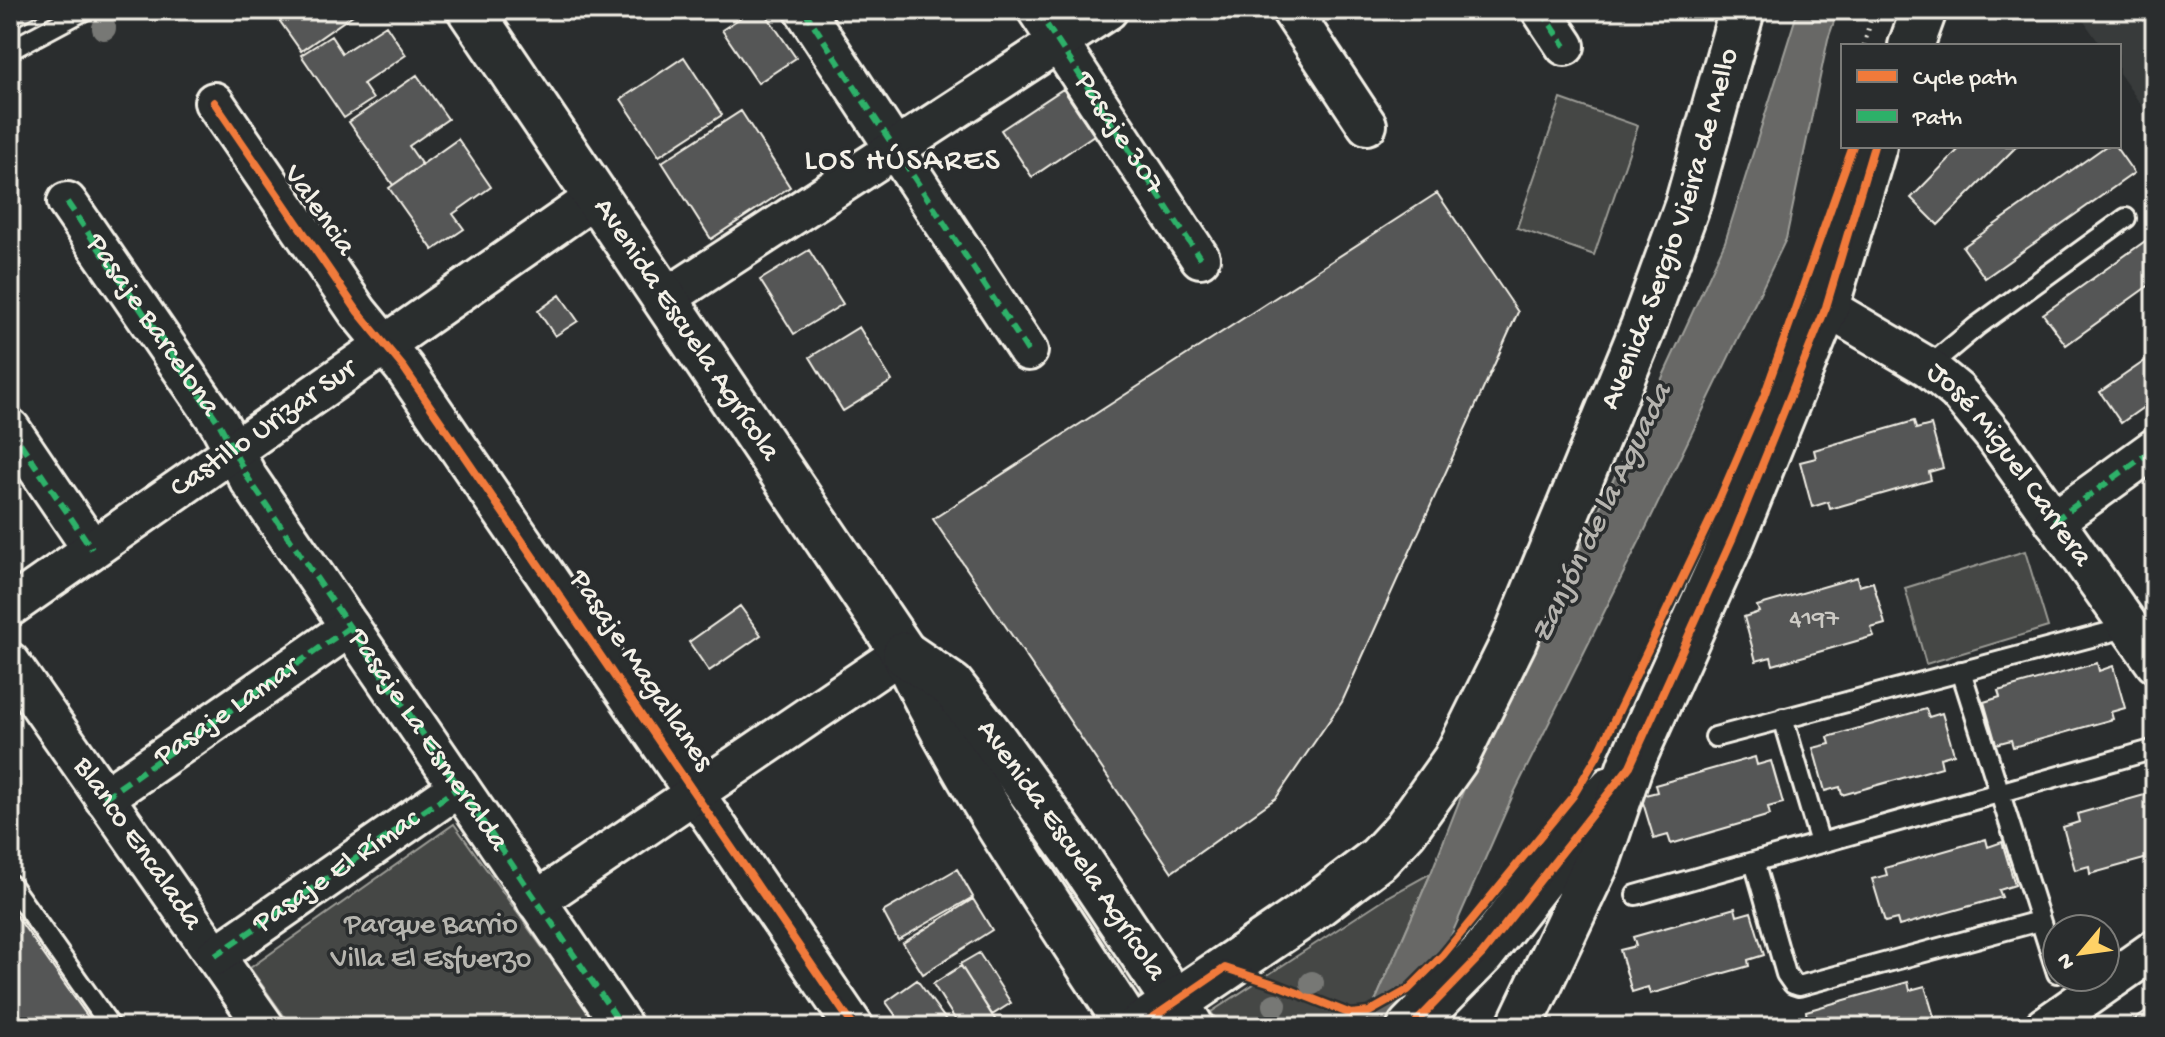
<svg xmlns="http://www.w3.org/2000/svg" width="2165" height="1037" font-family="'Gochi Hand',sans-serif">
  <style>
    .built { fill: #373a3a }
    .green { fill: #444645; stroke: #9c9c96; stroke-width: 2 }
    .water { fill: #676866; stroke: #9f9f9a; stroke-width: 2 }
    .building { fill: #555756; stroke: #f4f1e8; stroke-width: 2 }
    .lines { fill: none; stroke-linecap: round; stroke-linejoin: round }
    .service-casing { stroke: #f4f1e8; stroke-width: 24 }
    .minor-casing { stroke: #f4f1e8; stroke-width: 44 }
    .secondary-casing { stroke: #f4f1e8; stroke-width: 50 }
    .path { stroke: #f4f1e8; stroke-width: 5; stroke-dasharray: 2 6; stroke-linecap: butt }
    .service { stroke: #2a2d2e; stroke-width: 18 }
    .minor { stroke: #2a2d2e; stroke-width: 38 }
    .secondary { stroke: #2a2d2e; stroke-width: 44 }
    .quiet { stroke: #2db169; stroke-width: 6; stroke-dasharray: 12 6; stroke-linecap: butt }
    .cycleway-casing { stroke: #2a2d2e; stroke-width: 13 }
    .cycleway { stroke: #f17a3a; stroke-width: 8 }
    .tree { fill: #777875 }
    .labels { text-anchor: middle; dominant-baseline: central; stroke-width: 7; stroke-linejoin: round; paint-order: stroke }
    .number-label { font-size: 26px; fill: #cccac4 }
    .street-label { font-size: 30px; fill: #f4f1e8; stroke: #2a2d2e }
    .park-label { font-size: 30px; fill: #b6b5af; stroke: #2a2d2e }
    .neighbourhood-label { font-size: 32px; letter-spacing: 2px; fill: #f4f1e8; stroke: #2a2d2e }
    .water-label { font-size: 32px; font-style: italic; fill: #b5b3ae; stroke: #2a2d2e }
  </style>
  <rect width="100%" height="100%" fill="#2a2d2e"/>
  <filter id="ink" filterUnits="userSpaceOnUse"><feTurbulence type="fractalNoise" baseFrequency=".0125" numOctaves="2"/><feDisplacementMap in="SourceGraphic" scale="16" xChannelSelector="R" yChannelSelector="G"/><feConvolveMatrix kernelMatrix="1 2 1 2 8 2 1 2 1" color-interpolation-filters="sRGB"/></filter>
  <g filter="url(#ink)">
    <path class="built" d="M2076,10H2155V125L2119,73V46H2101Z"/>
    <path class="green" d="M1561,99L1638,126L1594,255L1517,228Z
      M2025,551L2048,627L1926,664L1905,588Z
      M999,777L1151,988L1132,1000L1048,870Z
      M454,824L599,1027H292L250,968Z
      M1431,873L1364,1027H1222L1211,1012L1384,899Z"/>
    <path class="water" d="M1798,10H1838L1828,39L1786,239L1642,536L1513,795L1411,1027H1364L1431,873L1466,784L1658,387L1725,242Z"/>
    <path class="building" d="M10,10H47L10,30Z
      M272,10H360L301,51Z
      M752,10H763L796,58L758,83L722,30Z
      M386,25L406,55L363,84L373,99L344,118L301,55L331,36L342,53Z
      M684,57L722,115L659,156L621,99Z
      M417,75L448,119L409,146L422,165L393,185L349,122Z
      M1063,89L1094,135L1032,177L1001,130Z
      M741,111L790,187L711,239L662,162Z
      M458,139L491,187L453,214L464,229L433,250L389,188Z
      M1962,146H2017L1938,225L1911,198Z
      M2106,146H2115L2134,173L1985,278L1963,247Z
      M1437,193L1518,312L1342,702L1276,798L1172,872L933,519Z
      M2155,234V281L2066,345L2043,314Z
      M809,250L843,304L794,334L760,280Z
      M560,295L578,321L555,336L538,311Z
      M859,327L892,381L843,411L810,357Z
      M2155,354V399L2121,423L2100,392Z
      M1914,421L1916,429L1931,425L1943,468L1929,472L1931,480L1830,509L1828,502L1812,507L1800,462L1816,458L1814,450Z
      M1857,577L1859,586L1873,582L1885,624L1871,628L1874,636L1773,665L1771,657L1756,661L1744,617L1759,612L1757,606Z
      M740,606L761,635L709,671L689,642Z
      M2097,663L2099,671L2113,666L2125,708L2111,712L2113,719L2013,747L2011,740L1996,744L1984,702L2000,697L1998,691Z
      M1926,709L1929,717L1942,713L1954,754L1940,758L1942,767L1842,795L1840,787L1825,791L1813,748L1830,744L1828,737Z
      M1755,757L1757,765L1771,761L1783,803L1768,807L1770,815L1671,844L1668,835L1654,839L1641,796L1657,792L1655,785Z
      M2155,792V856L2090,874L2089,866L2075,870L2063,827L2079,822L2077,814Z
      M1986,839L1988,847L2002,842L2015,885L1999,890L2002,897L1899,926L1897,919L1885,922L1872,879L1887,875L1885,868Z
      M957,869L973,897L898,940L883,912Z
      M973,899L992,930L923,974L903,943Z
      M10,907L95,1027H10Z
      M1735,908L1737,916L1751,912L1764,955L1748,960L1749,966L1650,994L1648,987L1632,992L1620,950L1636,946L1633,937Z
      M979,953L1011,1003L992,1015L960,964Z
      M961,966L1000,1027H960L933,984Z
      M917,980L951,1027H904L886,1002Z
      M1908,982L1910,990L1925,986L1937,1027H1795L1793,1023L1807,1019L1806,1011Z
      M2155,1006V1027H2124Z"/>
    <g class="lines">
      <g class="service-casing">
        <path id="service" d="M10,50L85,10
          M1928,367L1977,326L2126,218
          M1961,671L2057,973
          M1783,718L1820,843
          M1715,737L2129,627
          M1754,862L1786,974L1793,984L1799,986L2039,921
          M10,884L111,1027
          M1636,895L2155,749"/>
      </g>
      <g class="minor-casing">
        <g id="minor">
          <path d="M804,10L1028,351"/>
          <path d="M1037,10L1200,258"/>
          <path d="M1291,10L1367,125"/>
          <path d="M1541,10L1565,46"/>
          <path d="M214,102L358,312L404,368L854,1027"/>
          <path d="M67,202L219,423L248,478L623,1027"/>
          <path d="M665,299L1108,10"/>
          <path id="s1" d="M1826,307L1928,367L1957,391L1995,437L2155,663"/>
          <path d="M10,428L92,549"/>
          <path d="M2054,521L2155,448"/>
          <path id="s2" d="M10,607L596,197"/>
          <path id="s3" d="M10,662L265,1027"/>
          <path id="s4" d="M104,798L350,627"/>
          <path d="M536,901L903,652"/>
          <path id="s5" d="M215,956L459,787"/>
          <path d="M2044,1027L2155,949"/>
        </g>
      </g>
      <g class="secondary-casing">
        <g id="secondary">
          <path id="s6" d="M470,10L903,652C965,784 1050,905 1129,1027"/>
          <path d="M1911,46L1924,10"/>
          <path id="s7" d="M905,654L952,686L992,737L1075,853L1190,1025"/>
          <path id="s8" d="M1139,1027L1301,917L1379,858L1405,830L1455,760L1514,641L1643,327L1687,206L1742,10"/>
          <path d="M1410,1027L1482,954L1611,789"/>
          <path d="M1519,1027L1598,860L1630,766L1733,537L1826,307L1874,146"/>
        </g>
      </g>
      <path class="path" d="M1864,46L1873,10"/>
      <use href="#service" class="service"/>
      <use href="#minor" class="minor"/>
      <use href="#secondary" class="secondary"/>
      <g class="quiet">
        <path d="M804,10L1028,351"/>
        <path id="s9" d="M1037,10L1200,258"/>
        <path d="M1541,10L1565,46"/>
        <path id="s10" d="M67,202L219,423L248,478L623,1027"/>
        <path d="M10,428L92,549"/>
        <path d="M2054,521L2155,448"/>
        <path d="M104,798L350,627"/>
        <path d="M215,956L459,787"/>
      </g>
      <g class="cycleway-casing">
        <path id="cycleway" d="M214,102L358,312L404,368L854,1027
          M1417,1021L1482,954L1630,766L1733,537L1826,307L1874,146
          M1139,1027L1225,968L1280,986L1351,1014L1369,1012L1408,990L1443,955L1573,796L1597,756L1712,516L1764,396L1853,146"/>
      </g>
      <use href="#cycleway" class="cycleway"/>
    </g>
    <g class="tree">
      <circle cx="104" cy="28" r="12"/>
      <circle cx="1312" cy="983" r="12"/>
      <circle cx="1275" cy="1005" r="12"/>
    </g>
  </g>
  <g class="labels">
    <g class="number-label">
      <text x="1814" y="620">4197</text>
    </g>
    <g class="street-label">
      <text stroke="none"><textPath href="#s9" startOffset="148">Pasaje 307</textPath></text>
      <text transform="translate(318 211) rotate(55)">Valencia</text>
      <text stroke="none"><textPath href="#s8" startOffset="992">Avenida Sergio Vieira de Mello</textPath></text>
      <text stroke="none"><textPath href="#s10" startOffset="150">Pasaje Barcelona</textPath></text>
      <text stroke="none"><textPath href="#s6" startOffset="386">Avenida Escuela Agrícola</textPath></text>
      <text stroke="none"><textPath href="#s2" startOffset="310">Castillo Urizar Sur</textPath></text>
      <text stroke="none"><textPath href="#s1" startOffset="246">José Miguel Carrera</textPath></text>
      <text transform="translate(640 671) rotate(56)">Pasaje Magallanes</text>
      <text stroke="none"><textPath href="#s4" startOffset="150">Pasaje Lamar</textPath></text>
      <text stroke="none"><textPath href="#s10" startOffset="648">Pasaje La Esmeralda</textPath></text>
      <text stroke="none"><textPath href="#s3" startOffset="222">Blanco Encalada</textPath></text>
      <text stroke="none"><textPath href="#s7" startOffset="260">Avenida Escuela Agrícola</textPath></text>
      <text stroke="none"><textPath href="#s5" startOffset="148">Pasaje El Rímac</textPath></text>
    </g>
    <g class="park-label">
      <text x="431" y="926">Parque Barrio<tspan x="431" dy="34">Villa El Esfuerzo</tspan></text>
    </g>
    <g class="neighbourhood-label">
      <text x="903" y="162">LOS HÚSARES</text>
    </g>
    <g class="water-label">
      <text transform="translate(1603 514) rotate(-64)">Zanjón de la Aguada</text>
    </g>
  </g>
  <rect width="2165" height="1037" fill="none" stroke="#2a2d2e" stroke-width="40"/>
  <rect x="20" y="20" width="2125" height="997" fill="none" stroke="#f4f1e8" stroke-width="3" filter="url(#ink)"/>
  <rect x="1841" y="44" width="280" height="104" fill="#2a2d2e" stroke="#7b7b78" stroke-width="2"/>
  <rect x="1857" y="70" width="40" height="12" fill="#f17a3a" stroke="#7b7b78" stroke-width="2"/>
  <text x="1913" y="84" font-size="24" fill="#f4f1e8">Cycle path</text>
  <rect x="1857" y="110" width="40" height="12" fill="#2db169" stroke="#7b7b78" stroke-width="2"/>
  <text x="1913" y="124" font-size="24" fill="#f4f1e8">Path</text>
  <g transform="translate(2081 953) rotate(241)"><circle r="38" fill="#2a2d2e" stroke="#7b7b78" stroke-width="2"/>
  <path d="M0-6L14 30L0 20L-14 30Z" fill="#ffd166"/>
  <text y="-12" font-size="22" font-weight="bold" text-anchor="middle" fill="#f4f1e8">N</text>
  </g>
</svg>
